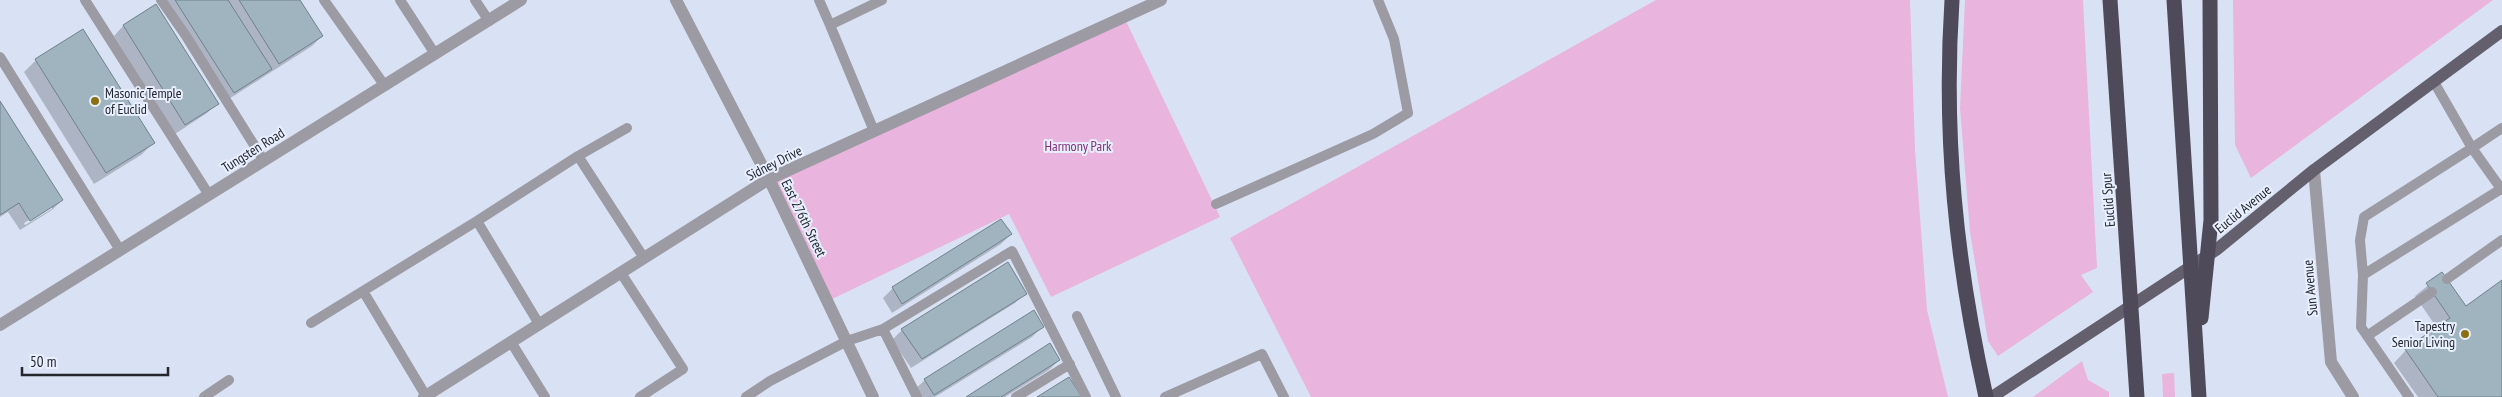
<svg xmlns="http://www.w3.org/2000/svg" width="2502" height="397" font-family="'PT Sans Narrow',sans-serif">
  <style>
    .green { fill: #e9b4dd }
    .shadow { fill: #0003; fill-rule: evenodd }
    .building { fill: #a0b4bf; stroke: #6f828c }
    .lines { fill: none; stroke-linecap: round; stroke-linejoin: round }
    .lane { stroke: #9c9aa2; stroke-width: 10 }
    .street { stroke: #9c9aa2; stroke-width: 12 }
    .primary { stroke: #635f6d; stroke-width: 12 }
    .highway { stroke: #4f4a5a; stroke-width: 15 }
    .poi-dot { fill: #8a7012; stroke: #e8effe; stroke-width: 2 }
    .labels { text-anchor: middle; dominant-baseline: central; stroke-width: 4; stroke-linejoin: round; paint-order: stroke }
    .poi-label { font-size: 14px; fill: #23262d; stroke: #e8effe; text-anchor: start }
    .park-label { font-size: 14px; fill: #842d76; stroke: #e8effe }
    .street-label { font-size: 14px; fill: #23262d; stroke: #e8effe }
  </style>
  <rect width="100%" height="100%" fill="#d9e2f4"/>
  <path class="green" d="M1656,0H1910L1915,150L1927,310L1948,397H1311L1230,238Z
    M1965,0H2083L2097,268L2081,275L2093,292L1998,356L1988,341L1970,232L1960,108Z
    M2233,0H2493L2251,178L2235,145Z
    M1124,17L1220,217L1051,297L1009,214L828,301L769,179Z
    M2082,361L2088,380L2109,392V397H2033Z
    M2174,373L2175,397H2163L2162,374Z"/>
  <path class="shadow" d="M159,0H299L322,36L312,46L224,102Z
    M156,6L217,103L207,113L175,134L114,36L123,26Z
    M36,60L153,143L141,155L94,184L24,72Z
    M0,103L62,200L52,210L20,230L8,212L0,217ZM52,206V209L25,225L24,223Z
    M1001,221L1011,234L1001,244L892,313L883,298L893,288Z
    M2442,274L2466,307L2502,282V397H2418L2394,363L2406,350L2437,328L2415,296Z
    M1025,293L1015,303L911,368L892,340L902,330Z
    M1042,327L1032,337L935,397H920L915,389L925,380Z
    M1059,360L1049,370L1005,397H968Z"/>
  <path class="building" d="M175,0H228L272,69L234,93Z
    M239,0H300L323,36L279,64Z
    M156,4L219,104L185,125L123,25Z
    M83,29L155,143L106,173L35,59Z
    M0,101L63,200L30,221L19,203L0,215Z
    M1001,219L1012,234L902,304L892,287Z
    M1008,262L1027,294L922,359L901,329Z
    M2442,272L2466,306L2502,280V397H2438L2405,349L2450,318L2426,283Z
    M1034,310L1044,327L934,395L924,379Z
    M1050,343L1060,360L1001,397H966Z
    M1069,377L1082,397H1037Z"/>
  <g class="lines">
    <path class="lane" d="M85,0L209,195
      M161,0L186,36L264,161
      M324,0L385,86
      M400,0L435,54
      M475,0L489,21
      M819,0L830,25L882,0
      M830,25L874,131
      M0,57L120,250
      M627,128L578,156L644,258
      M2502,128L2472,148L2502,190
      M1216,204L1373,134L1408,113L1394,39L1378,0
      M621,273L683,369L640,397
      M2363,275L2501,189
      M2447,279L2502,240
      M363,291L426,396
      M1077,316L1116,397
      M311,323L477,221
      M539,324L477,221L578,156
      M883,329L917,397
      M2367,336L2432,292
      M511,342L545,397
      M204,397L229,380
      M746,397L770,381L847,341L883,329L1012,251L1086,397
      M1016,397L1070,364
      M1165,397L1262,354L1284,397
      M2409,397L2361,327L2363,275L2360,240L2364,217L2472,148L2434,82"/>
    <path class="street" d="M676,0L769,179L873,397
      M2314,170L2331,362L2353,397
      M0,325L521,0
      M424,397L769,179L1161,0"/>
    <path class="primary" d="M1992,397L2216,250L2314,170L2502,31"/>
    <path class="highway" d="M1952,0C1943,137 1956,263 1986,397
      M2110,0L2137,397
      M2174,0L2199,397
      M2201,318L2211,220L2210,0"/>
  </g>
  <g class="poi-dot">
    <circle cx="95" cy="101" r="5"/>
    <circle cx="2465" cy="334" r="5"/>
  </g>
  <g class="labels">
    <g class="poi-label">
      <text x="105" y="93">Masonic Temple<tspan x="105" dy="16">of Euclid</tspan></text>
      <text x="2455" y="326" text-anchor="end">Tapestry<tspan x="2455" dy="16">Senior Living</tspan></text>
    </g>
    <g class="park-label">
      <text x="1078" y="146">Harmony Park</text>
    </g>
    <g class="street-label">
      <text transform="translate(253 150) rotate(-32)">Tungsten Road</text>
      <text transform="translate(774 163) rotate(-27)">Sidney Drive</text>
      <text transform="translate(2108 200) rotate(-94)">Euclid Spur</text>
      <text transform="translate(2243 209) rotate(-39)">Euclid Avenue</text>
      <text transform="translate(804 218) rotate(64)">East 276th Street</text>
      <text transform="translate(2310 288) rotate(-95)">Sun Avenue</text>
    </g>
  </g>
  <path d="M22 367v8h146v-8" fill="none" stroke="#23262d" stroke-width="2.5"/>
  <text x="30" y="367" font-size="15" fill="#23262d" stroke="#e8effe" stroke-width="4" paint-order="stroke">50 m</text>
</svg>
